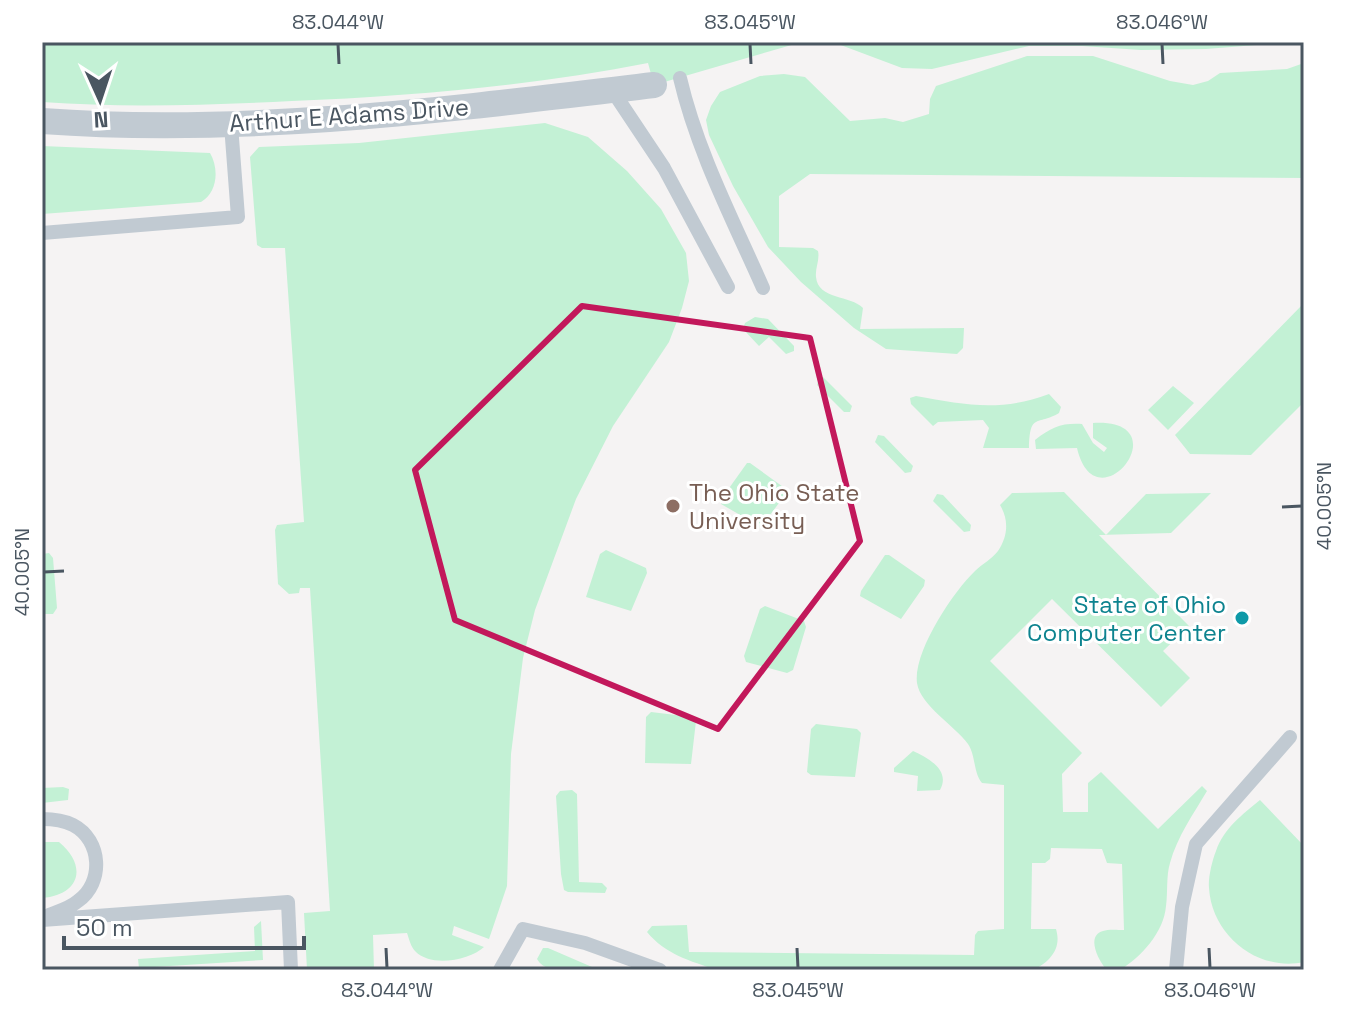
<svg xmlns="http://www.w3.org/2000/svg" width="1346" height="1012" font-family="'Space Grotesk',sans-serif">
  <style>
    .green { fill: #c3f1d5 }
    .lines { fill: none; stroke-linecap: round; stroke-linejoin: round }
    .service { stroke: #c1cad2; stroke-width: 14 }
    .minor { stroke: #c1cad2; stroke-width: 26 }
    .marked { fill: none; stroke: #c2185b; stroke-width: 6; stroke-linejoin: round }
    .ticks { fill: none; stroke: #4a5661; stroke-width: 3 }
    .education-dot { fill: #8d6e63; stroke: #fff; stroke-width: 3 }
    .culture-dot { fill: #0f9aa8; stroke: #fff; stroke-width: 3 }
    .labels { text-anchor: middle; dominant-baseline: central; stroke-width: 6; stroke-linejoin: round; paint-order: stroke }
    .street-label { font-size: 24px; fill: #4a5661; stroke: #fff }
    .education-label { font-size: 24px; fill: #785e54; stroke: #fff; text-anchor: start }
    .culture-label { font-size: 24px; fill: #0d838f; stroke: #fff; text-anchor: end }
    .neatline { fill: none; stroke: #4a5661; stroke-width: 3 }
    .ticks-label { font-size: 20px; text-anchor: middle; fill: #4a5661 }
  </style>
  <rect width="100%" height="100%" fill="#f5f3f3"/>
  <path class="green" d="M42,42H802L654,85L648,63C530,86 412,96 292,101C209,105 125,108 42,102Z
    M808,42H1292L1206,49L1141,50L1082,46H1029L932,69L902,68L838,44Z
    M1027,56H1093L1170,81L1193,85L1208,81L1220,73L1287,69L1304,63V178L810,174L779,196V247L813,248L818,251C820,260 815,268 816,277C818,300 851,295 863,308L860,329L964,328L963,348L957,354L886,349L854,328L801,282L768,247L733,186L709,135L706,120L711,106L720,92L760,76L784,74L805,77L850,121L885,118L903,122L929,114L930,99L936,86Z
    M545,123L588,137L627,171L661,209L686,253L689,281L682,308L669,342L613,426L576,499L535,610L523,658L511,754L507,886L489,939L454,926L452,935L484,947C470,960 431,968 415,951C411,947 409,939 407,933L373,935L374,970H307L304,913L330,911L310,588H300L299,593L289,594L278,584L275,530L277,525L304,522L285,248H262L257,245L250,157L259,147L359,143Z
    M42,146L210,153C219,168 218,192 201,202L42,214Z
    M1304,303V402L1251,455L1190,454L1175,435Z
    M755,317L768,319L794,346V351L786,354L769,337L759,346L743,329L745,323Z
    M823,377L852,406L850,412H844L817,385L819,378Z
    M1173,386L1194,403L1168,430L1148,410Z
    M1049,394L1061,407L1059,413C1037,426 1030,412 1029,448H983L989,428L983,420L938,422L933,426L911,404L910,398L916,396C965,405 1001,412 1049,394Z
    M1093,423C1183,418 1096,529 1077,448L1036,449L1035,440C1052,427 1061,423 1082,424L1093,443L1104,452L1107,448L1093,438Z
    M878,435L884,436L913,466L911,472L905,473L875,442Z
    M747,463H750L786,489L785,495L761,527L721,504L722,498Z
    M1064,492L1106,535L1146,494L1211,493L1171,533L1099,535L1189,626L1163,651L1190,678L1161,707L1052,599L990,661L1082,753L1062,774L1063,812H1088V783L1101,772L1158,829L1202,786L1207,791C1194,813 1177,837 1170,863C1166,876 1168,892 1166,906C1164,932 1141,957 1120,970L1105,968C1098,959 1086,936 1103,931C1108,929 1118,930 1124,930L1122,864L1107,863L1102,849L1051,848L1050,859L1045,863H1032L1031,929H1056C1062,949 1050,961 1034,970H717C690,961 665,954 647,932L652,926L687,925L689,952L974,955L975,935L978,931L1004,929V785L982,783C973,772 976,756 968,744C955,726 920,705 917,683C913,652 953,592 975,571C982,564 992,559 998,551C1008,536 1009,520 1000,505L1012,493Z
    M937,494L943,495L971,525L970,531L964,532L933,501Z
    M606,550L646,568L647,573L631,611L586,597L600,554Z
    M49,553L53,558L57,608L53,614H42V554Z
    M885,555H889L925,580L924,586L901,619L860,596L861,591Z
    M765,606L804,621L806,627L793,670L787,673L746,662L744,656L760,609Z
    M651,712L692,717L696,721L691,764L645,763L646,717Z
    M816,724L857,729L861,733L855,777L811,775L807,772L811,729Z
    M913,751C928,758 951,770 940,790L917,791L918,776L894,772V768Z
    M63,787L69,789L68,800L42,803V788Z
    M572,790L577,794L579,882L602,883L607,888L605,893L568,892L564,890L561,874L556,796L560,791Z
    M1260,800L1304,846V962C1258,972 1212,936 1209,888C1208,878 1212,861 1216,851C1224,828 1242,815 1260,800Z
    M42,842H59C88,866 80,895 42,898Z
    M261,921L263,960L139,968L138,959L255,951L254,927Z
    M543,948H548L599,970C581,970 547,977 537,959Z"/>
  <g class="lines">
    <path class="service" d="M680,78C697,151 733,220 763,288
      M612,90L664,168L728,287
      M42,233L238,217L231,125
      M42,819C53,819 63,820 73,825C102,840 104,883 78,901C70,908 59,911 49,915
      M42,920L288,902L291,970
      M500,970L523,929L585,943L660,970
      M1176,970L1182,907L1196,844L1290,737"/>
    <path class="minor" d="M42,121C247,136 451,109 654,85"/>
  </g>
  <path class="marked" d="M582,306L810,338L860,541L718,729L455,620L415,470Z"/>
  <path class="ticks" d="M338,44L339,64M750,44L751,64M1162,44L1163,64M1282,507L1302,506M44,572L64,571M386,948L387,968M797,948L798,968M1209,948L1210,968"/>
  <circle class="education-dot" cx="673" cy="506" r="8"/>
  <circle class="culture-dot" cx="1242" cy="618" r="8"/>
  <g class="labels">
    <g class="street-label">
      <text transform="translate(349 115) rotate(-4)">Arthur E Adams Drive</text>
    </g>
    <g class="education-label">
      <text x="689" y="492">The Ohio State<tspan x="689" dy="28">University</tspan></text>
    </g>
    <g class="culture-label">
      <text x="1226" y="604">State of Ohio<tspan x="1226" dy="28">Computer Center</tspan></text>
    </g>
  </g>
  <rect width="1346" height="1012" fill="none" stroke="#ffffff" stroke-width="88"/>
  <g transform="translate(100 100) rotate(177)" stroke="#ffffff" stroke-width="6" paint-order="stroke">
  <path d="M0-6L14 30L0 20L-14 30Z" fill="#4a5661"/>
  <text y="-12" font-size="22" font-weight="bold" text-anchor="middle" fill="#4a5661">N</text>
  </g>
  <path d="M64 936v12h240v-12" fill="none" stroke="#4a5661" stroke-width="4"/>
  <text x="76" y="936" font-size="24" fill="#4a5661" stroke="#ffffff" stroke-width="6" paint-order="stroke">50 m</text>
  <rect x="44" y="44" width="1258" height="924" class="neatline"/>
  <g class="ticks-label">
    <text x="338" y="29">83.044°W</text>
    <text x="750" y="29">83.045°W</text>
    <text x="1162" y="29">83.046°W</text>
    <text transform="translate(1324 506) rotate(-90)" y="7">40.005°N</text>
    <text transform="translate(22 572) rotate(-90)" y="7">40.005°N</text>
    <text x="387" y="997">83.044°W</text>
    <text x="798" y="997">83.045°W</text>
    <text x="1210" y="997">83.046°W</text>
  </g>
</svg>
